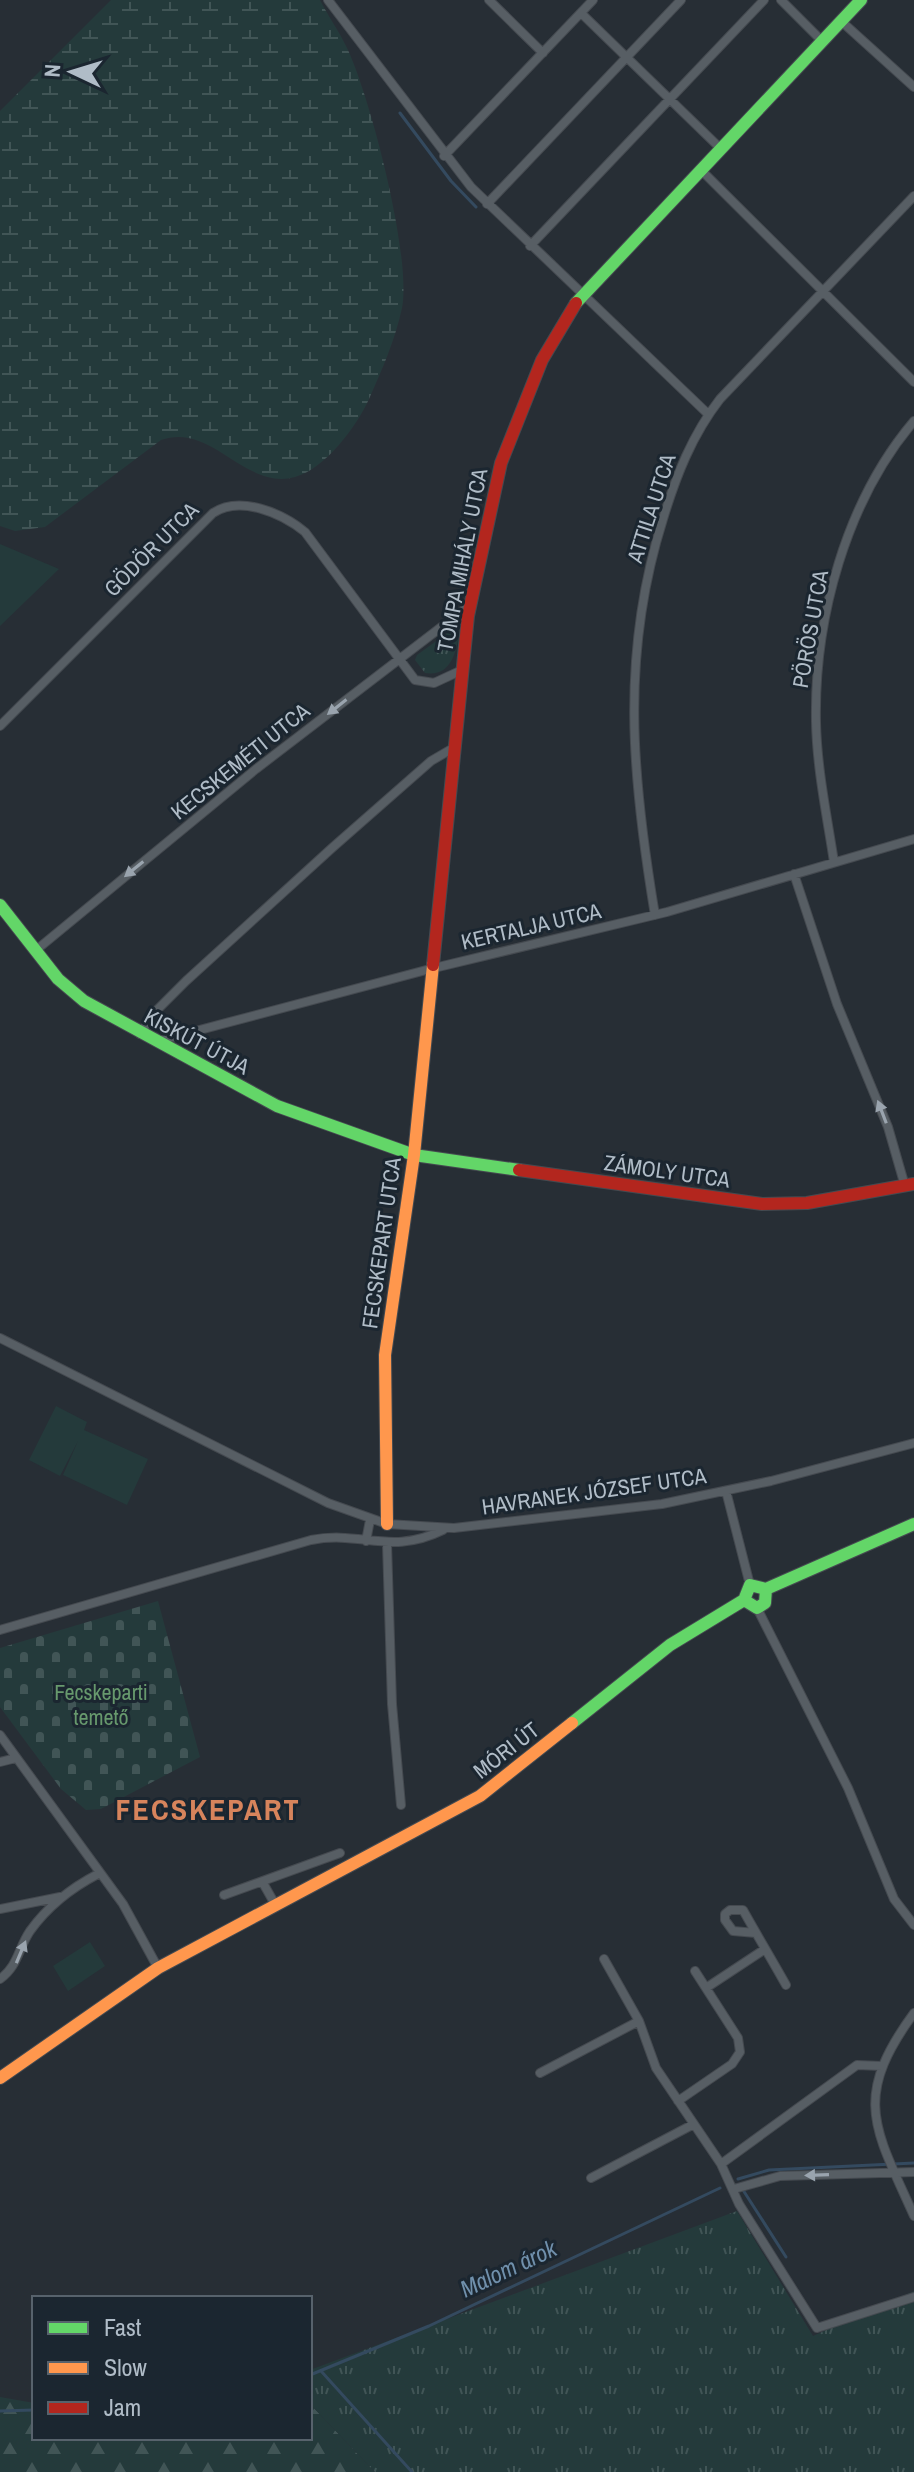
<svg xmlns="http://www.w3.org/2000/svg" width="914" height="2472" font-family="'Archivo Narrow',sans-serif">
  <style>
    .green { fill: #243a3b }
    .forest { fill: url(#forest-firs) }
    .wetland { fill: url(#wetland-marsh) }
    .cemetery { fill: url(#cemetery-stones) }
    .park { fill: url(#park-tufts) }
    .lines { fill: none; stroke-linecap: round; stroke-linejoin: round }
    .stream { stroke: #344a5f; stroke-width: 3 }
    .street-casing { stroke: #454a50; stroke-width: 10 }
    .fast-casing { stroke: #454a50; stroke-width: 14 }
    .slow-casing { stroke: #454a50; stroke-width: 14 }
    .jam-casing { stroke: #454a50; stroke-width: 14 }
    .street { stroke: #575e64; stroke-width: 8 }
    .fast { stroke: #63d668; stroke-width: 12 }
    .slow { stroke: #ff974d; stroke-width: 12 }
    .jam { stroke: #b3261e; stroke-width: 12 }
    .oneway { fill: #9aa4ae }
    .labels { text-anchor: middle; dominant-baseline: central; stroke-width: 6; stroke-linejoin: round; paint-order: stroke }
    .street-label { font-size: 22px; fill: #b0bcc7; stroke: #1b2630 }
    .park-label { font-size: 22px; fill: #67996d; stroke: #1b2630 }
    .water-label { font-size: 24px; font-style: italic; fill: #7090ac; stroke: #1b2630 }
    .district-label { font-size: 30px; font-weight: bold; letter-spacing: 2px; fill: #d7845c; stroke: #1b2630 }
  </style>
  <defs>
    <pattern id="forest-firs" width="22" height="20" patternUnits="userSpaceOnUse" patternTransform="scale(2)"><rect width="22" height="20" fill="#243a3b"/><path d="M5 1l3.5 6h-7zM16 11l3.5 6h-7z" fill="#415556"/></pattern>
    <pattern id="wetland-marsh" width="20" height="14" patternUnits="userSpaceOnUse" patternTransform="scale(2)"><rect width="20" height="14" fill="#243a3b"/><path d="M1 5h8M5 5V1M11 12h8M15 12V8" fill="none" stroke="#415556"/></pattern>
    <pattern id="cemetery-stones" width="16" height="16" patternUnits="userSpaceOnUse" patternTransform="scale(2)"><rect width="16" height="16" fill="#243a3b"/><path d="M2 7V4a2 2 0 0 1 4 0v3zM10 15v-3a2 2 0 0 1 4 0v3z" fill="#415556"/></pattern>
    <pattern id="park-tufts" width="24" height="20" patternUnits="userSpaceOnUse" patternTransform="scale(2)"><rect width="24" height="20" fill="#243a3b"/><path d="M3 7l-1-3M5 7V3M7 7l1-3M15 17l-1-3M17 17v-4M19 17l1-3" fill="none" stroke="#415556"/></pattern>
  </defs>
  <rect width="100%" height="100%" fill="#272e35"/>
  <path class="green" d="M0,544L59,569L0,626Z
    M56,1406L87,1422L84,1430L148,1459L127,1505L63,1475L78,1441L60,1476L29,1460Z
    M90,1942L105,1966L68,1991L53,1966Z"/>
  <path class="forest" d="M0,2397L34,2403V2438H310V2404L375,2472H0Z"/>
  <path class="wetland" d="M111,0H320C328,16 339,31 347,48C370,96 412,257 402,308C395,340 382,370 369,399C357,426 325,469 295,477C245,491 212,422 161,440L45,527L15,531L0,526V111Z"/>
  <path class="cemetery" d="M158,1601L200,1757L101,1809L86,1810L61,1789L0,1707V1648Z"/>
  <path class="park" d="M453,629L459,634C456,654 450,677 425,673L415,660L417,655Z
    M737,2211L813,2336L914,2291V2472H375L310,2404V2370Z"/>
  <g class="lines">
    <path class="stream" d="M400,113L451,181L476,207
      M738,2179L769,2170L914,2163
      M743,2190L786,2257
      M321,2371L412,2472
      M310,2375L429,2326L720,2188
      M0,2411L34,2410"/>
    <g class="street-casing">
      <path id="street" d="M328,0L471,187L708,414
        M489,0L543,53
        M781,0L823,42
        M581,13L720,148
        M841,21L914,87
        M444,156L593,0
        M700,169L914,382
        M487,204L681,0
        M530,246L764,0
        M0,726L213,513C240,495 282,513 305,532L415,680L434,683L462,670
        M834,862C827,816 817,769 816,722C814,619 846,501 914,421
        M794,874L837,1004L888,1127L905,1186
        M655,915C632,777 620,655 663,519C676,476 692,435 720,399L914,196
        M35,951L256,769L470,605
        M140,1034L154,1013L186,981L332,848L431,761L455,747
        M158,1041L430,969L667,912L914,839
        M0,1338L328,1503L387,1524L454,1528L662,1504L771,1481L914,1443
        M726,1491L750,1585
        M366,1541L370,1520
        M387,1544L392,1704L401,1805
        M757,1608L848,1788L894,1899L914,1925
        M0,1630L311,1540C362,1530 390,1556 443,1530
        M0,1735L123,1904L158,1968
        M0,1762L16,1758
        M263,1883L276,1906
        M224,1895L340,1853
        M0,1909L60,1897
        M756,1933L733,1931L725,1920V1914L730,1910H743C757,1935 772,1960 786,1985
        M604,1959L639,2021L656,2068L721,2164L739,2204L817,2328L914,2297
        M0,1979C18,1966 18,1949 30,1931C48,1906 71,1888 98,1874
        M706,1988L765,1949
        M914,2013C851,2099 875,2128 914,2216
        M540,2073L639,2021
        M678,2101L732,2064L740,2052L738,2038L695,1971
        M721,2164L857,2065L882,2066
        M591,2178L694,2124
        M734,2189L780,2176L914,2172"/>
    </g>
    <g class="fast-casing">
      <path id="fast" d="M576,303L861,0
        M0,905L58,979L84,1001L277,1106L414,1155L519,1170
        M766,1589L914,1524
        M744,1600L757,1608L765,1603L766,1589
        M744,1600L750,1585L766,1589
        M572,1723L670,1645L744,1600"/>
    </g>
    <g class="slow-casing">
      <path id="slow" d="M387,1524L385,1355L414,1155L433,965
        M0,2078L158,1968L480,1796L572,1723"/>
    </g>
    <g class="jam-casing">
      <path id="jam" d="M433,965L468,616L501,463L542,360L576,303
        M519,1170L762,1204L807,1203L914,1184"/>
    </g>
    <use href="#street" class="street"/>
    <use href="#fast" class="fast"/>
    <use href="#slow" class="slow"/>
    <use href="#jam" class="jam"/>
  </g>
  <defs><path id="oneway-solid" d="M-6-.8H1V-3.2L6.5 0L1 3.2V.8H-6Z" transform="scale(2)"/></defs>
  <g class="oneway">
    <use href="#oneway-solid" transform="translate(337 707) rotate(142)"/>
    <use href="#oneway-solid" transform="translate(134 869) rotate(141)"/>
    <use href="#oneway-solid" transform="translate(882 1112) rotate(-111)"/>
    <use href="#oneway-solid" transform="translate(21 1952) rotate(-67)"/>
    <use href="#oneway-solid" transform="translate(817 2175) rotate(178)"/>
  </g>
  <g class="labels">
    <g class="street-label">
      <text transform="translate(651 508) rotate(-72)">ATTILA UTCA</text>
      <text transform="translate(151 549) rotate(-45)">GÖDÖR UTCA</text>
      <text transform="translate(462 560) rotate(-79)">TOMPA MIHÁLY UTCA</text>
      <text transform="translate(810 629) rotate(-80)">PÖRÖS UTCA</text>
      <text transform="translate(240 761) rotate(-39)">KECSKEMÉTI UTCA</text>
      <text transform="translate(531 926) rotate(-13)">KERTALJA UTCA</text>
      <text transform="translate(197 1041) rotate(28)">KISKÚT ÚTJA</text>
      <text transform="translate(667 1171) rotate(8)">ZÁMOLY UTCA</text>
      <text transform="translate(381 1243) rotate(-82)">FECSKEPART UTCA</text>
      <text transform="translate(594 1491) rotate(-8)">HAVRANEK JÓZSEF UTCA</text>
      <text transform="translate(506 1750) rotate(-38)">MÓRI ÚT</text>
    </g>
    <g class="park-label">
      <text x="101" y="1692">Fecskeparti<tspan x="101" dy="25">temető</tspan></text>
    </g>
    <g class="water-label">
      <text transform="translate(508 2268) rotate(-25)">Malom árok</text>
    </g>
    <g class="district-label">
      <text x="208" y="1809">FECSKEPART</text>
    </g>
  </g>
  <rect x="32" y="2296" width="280" height="144" fill="#1b2630" stroke="#57626c" stroke-width="2"/>
  <rect x="48" y="2322" width="40" height="12" fill="#63d668" stroke="#57626c" stroke-width="2"/>
  <text x="104" y="2336" font-size="24" fill="#b0bcc7">Fast</text>
  <rect x="48" y="2362" width="40" height="12" fill="#ff974d" stroke="#57626c" stroke-width="2"/>
  <text x="104" y="2376" font-size="24" fill="#b0bcc7">Slow</text>
  <rect x="48" y="2402" width="40" height="12" fill="#b3261e" stroke="#57626c" stroke-width="2"/>
  <text x="104" y="2416" font-size="24" fill="#b0bcc7">Jam</text>
  <g transform="translate(72 72) rotate(274)" stroke="#1b2630" stroke-width="6" paint-order="stroke">
  <path d="M0-6L14 30L0 20L-14 30Z" fill="#b0bcc7"/>
  <text y="-12" font-size="22" font-weight="bold" text-anchor="middle" fill="#b0bcc7">N</text>
  </g>
</svg>
